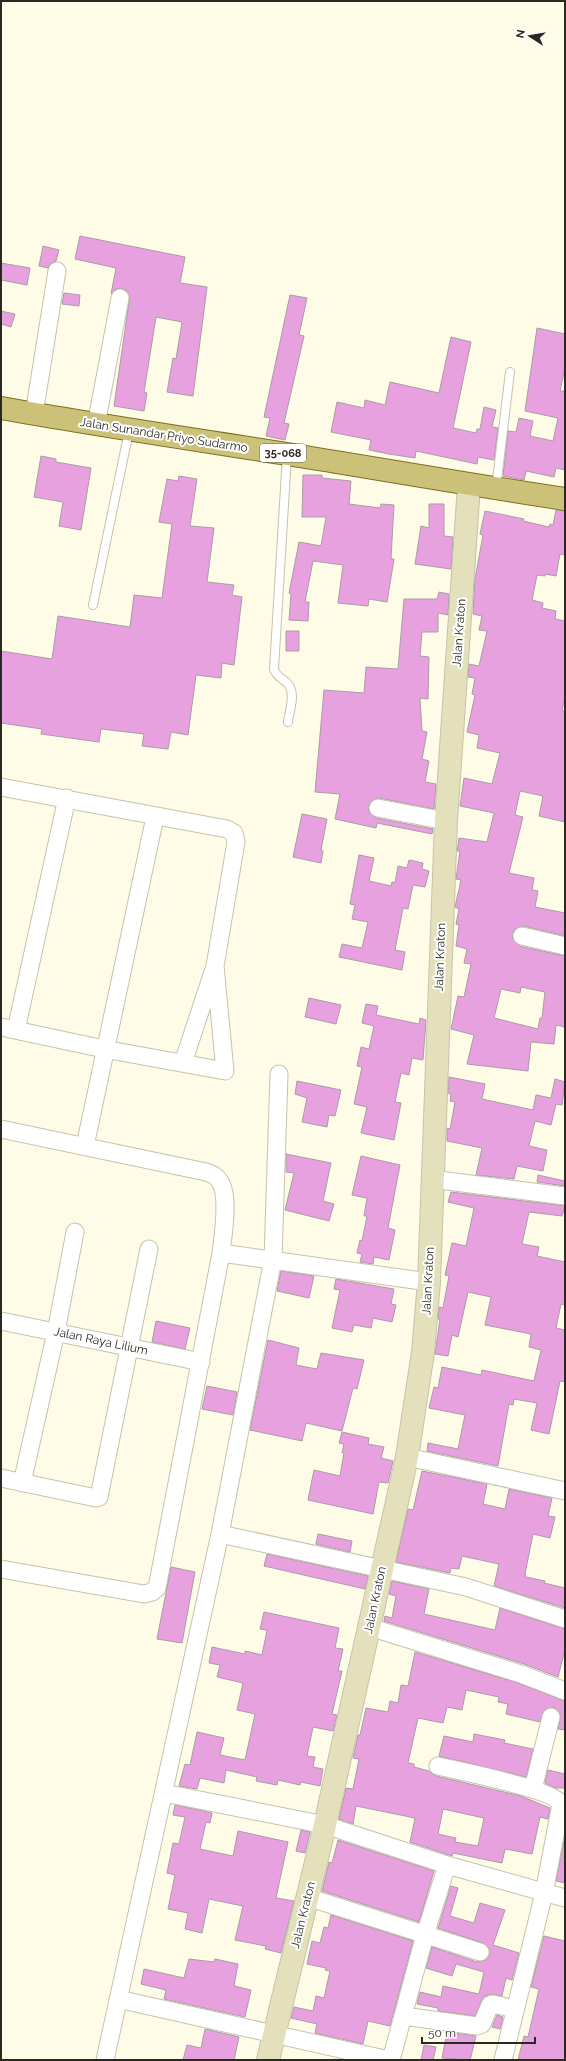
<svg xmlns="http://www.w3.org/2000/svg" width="566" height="2061" font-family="Raleway,sans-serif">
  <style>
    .building { fill: #e8a1df; stroke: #ab9aa8; fill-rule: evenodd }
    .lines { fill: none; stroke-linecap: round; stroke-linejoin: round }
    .lane-casing { stroke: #c5c2ad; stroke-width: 10 }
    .street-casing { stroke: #c5c2ad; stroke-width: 19 }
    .secondary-casing { stroke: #c5c2ad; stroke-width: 24 }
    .primary-casing { stroke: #7c7020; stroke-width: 24 }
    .lane { stroke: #fff; stroke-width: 8 }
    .street { stroke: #fff; stroke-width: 17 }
    .secondary { stroke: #e5e0bc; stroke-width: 22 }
    .primary { stroke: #cbc179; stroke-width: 22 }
    .labels { text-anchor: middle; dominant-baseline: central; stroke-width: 4; stroke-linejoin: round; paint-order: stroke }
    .shield { fill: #fff; stroke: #6a6964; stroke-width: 1 }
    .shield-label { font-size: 11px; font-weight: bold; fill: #2a2921 }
    .street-label { font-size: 12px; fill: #2a2921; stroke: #fff }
  </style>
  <rect width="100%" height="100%" fill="#fefce6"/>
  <path class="building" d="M80,236L185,257L180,283L207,287L193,396L167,392L173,358L176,359L182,322L156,317L144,392L147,393L144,411L114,406L130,295L126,290L121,288L116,289L111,294L116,268L75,259Z
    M43,246L59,250L56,261L50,264L48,268L39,266Z
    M1,263L30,268L27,285L1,280Z
    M64,293L80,295L79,306L62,304Z
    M290,295L307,298L299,335L304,336L284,423L289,424L285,440L266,436L270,418L264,417Z
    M1,311L15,314L11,327L1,324Z
    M537,328L565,334V368L560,391H565V470L556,468L554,477L526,471L524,480L503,476L508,431L516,432L519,418L533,421L530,436L553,441L558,418L525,411Z
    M451,337L471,342L453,428L476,433L477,429H480L484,407L496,410L492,427L498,428L494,460L478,457L477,464L416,451L415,458L389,454L369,450L371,440L331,432L337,402L364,408L365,400L385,405L390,382L439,393Z
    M41,456L56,459V462L91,468L81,530L59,526L63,502L34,497Z
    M303,475H322V478L351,481L349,504L380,508L381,504L394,505L391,559H394L387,602L369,599L368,606L338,603L343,565L313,561L305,602H309L308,621L289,620L291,594L289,593L299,542L321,546L326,517H302Z
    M179,476L197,479L190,526L214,528L207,582L234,585L232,595L242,597L234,665L222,663L221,678L196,675L188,735L171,732L168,749L142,746L144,734L101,729L99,742L41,734L42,729L1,723V651L52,659L58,616L130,627L134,595L162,598L172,524L159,522L167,479L178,481Z
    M429,504H444V536L453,537L451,569L415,564L421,526L429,528Z
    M556,510L565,511V555L560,554L556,576L545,574V576L537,575L532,600L543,603L542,608L556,611L555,619L565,621V696L562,711H565V822L539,816L543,796L520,791L515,815L523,817L509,873L534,878L532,890L538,891L535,907L565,913V936L524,926L515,929L512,934L513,939L519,946L565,956V1027L556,1025L554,1044L531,1042L528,1071L467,1064L474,1035L451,1029L458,996L464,997L471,964L464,963L467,949L456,946L459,925L456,924L459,909L455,907L461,880L456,879L460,851H457L458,846L459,838L487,842L494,813L460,806L464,778L492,784L500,753L477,748L479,735L467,732L475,695L472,694L475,678L468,677L469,664L479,666L487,631L479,630L482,616L473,614L475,579L483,535L480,534L485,511L524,519L523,521L549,527L550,524L553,525ZM521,987L545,992L542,1018H540L538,1029L494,1018L501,989L520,993Z
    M439,592L449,594L448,615L438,613V632H422L420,656L429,657L428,699L420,698L422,731L427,732L422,759L429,761L425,782L436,784L434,809L379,798L371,801L368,807L369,812L376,818L433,829L432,834L377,823L376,828L335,819L340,794L315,792L324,690L364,693L366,667L398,669L404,599H437Z
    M286,631H299V651H286Z
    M302,814L327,819L321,850L323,851L321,863L293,857Z
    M359,855L374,858L369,881L391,886L392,882L395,883L398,866L407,868L409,860L423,863L422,869L429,871L425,887L413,885L408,909L403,908L395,950L405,952L402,970L339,957L342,944L362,948L368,922L352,919L355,905L350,904Z
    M309,998L341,1005L336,1024L305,1017Z
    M366,1004L378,1006L376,1015L419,1024L420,1018L426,1020L423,1060L412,1058L409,1075L401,1073L395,1102L401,1103L394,1140L361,1133L367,1107L354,1104L362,1067L357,1066L361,1047L369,1049L374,1026L362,1023Z
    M449,1077L485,1084L482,1099L533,1110L536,1095L551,1098L555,1079L565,1082L562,1105L556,1104L551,1125L535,1121L529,1146L547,1150L543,1171L517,1166L514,1179L476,1175L482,1148L447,1141V1128L450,1129L455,1102L450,1101L451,1094L448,1093Z
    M297,1081L341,1090L335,1116L329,1115L327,1127L302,1122L307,1098L295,1094Z
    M286,1154L331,1163L323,1201L334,1204L329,1221L285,1210L294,1173L286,1172Z
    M361,1156L400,1165L388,1228L395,1230L389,1260L374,1257L373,1264L360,1262L362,1254L357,1253L360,1240L362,1241L367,1216H364L367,1198L352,1195Z
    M538,1175L565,1181V1186L537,1182Z
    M451,1192L565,1206L562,1216L529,1212L522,1244L539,1247L537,1256L565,1262V1305L561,1304L556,1328L565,1330V1382L560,1381L549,1434L531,1430L537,1403L514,1399L513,1405L509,1404L498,1466L427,1451L428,1443L458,1449L465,1415L429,1408L434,1387L438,1388L442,1367L481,1375L482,1370L534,1381L541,1350L529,1347L531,1334L485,1325L491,1297L468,1292L458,1337L452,1335L448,1356L435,1354L440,1319H438L439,1307L443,1308L449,1276L445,1275L452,1243L466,1246L474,1208L448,1202Z
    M281,1271L314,1276L309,1298L277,1291Z
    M336,1279L394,1289L391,1304L396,1305L392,1322L373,1318L371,1328L354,1325L352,1332L332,1328L340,1290L334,1289Z
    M156,1321L190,1328L185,1349L152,1342Z
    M268,1340L299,1348L296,1365L317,1369L321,1353L364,1360L357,1389L353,1388L342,1431L306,1423L302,1441L250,1430Z
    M207,1386L237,1392L233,1415L202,1409Z
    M342,1432L369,1438L368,1444L384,1447L381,1458L393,1461L388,1483L379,1482L373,1514L308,1500L314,1470L340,1476L344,1453H342L344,1444L339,1443Z
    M422,1471L487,1484L483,1504L505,1509L509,1489L552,1498L548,1516L555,1517L550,1538L533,1534L525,1574L526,1577L545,1581L544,1583L565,1588V1608L494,1586L499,1564L462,1556L459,1569L451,1568L450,1573L396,1562L408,1509L413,1510Z
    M318,1534L352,1541L350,1552L316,1544Z
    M267,1554L368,1576L365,1589L264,1566Z
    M171,1567L195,1572L182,1643L157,1639Z
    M392,1581L429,1589L424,1614L495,1630L500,1608L565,1629V1650L558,1677L524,1664L384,1621L385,1616L392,1618L396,1596L389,1594Z
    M264,1612L339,1628L335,1648L343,1649L338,1671H342L332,1714L337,1715L333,1731L313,1727L307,1756L315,1757L313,1767L323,1769L320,1786L301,1782L300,1785L278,1780L277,1785L256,1781L257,1777L226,1770L224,1783L200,1778L197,1789L179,1786L185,1764L190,1765L197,1732L224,1738L220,1755L245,1760L255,1714L237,1710L243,1683L217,1677L220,1665L209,1663L212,1647L245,1654V1651L262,1655L267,1630L260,1629Z
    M415,1652L518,1683L565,1701V1730L558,1729L561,1715L554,1707L544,1710L540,1722L506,1714L508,1704L498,1702L499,1697L466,1690L462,1710L447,1707L443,1723L418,1718L408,1763L414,1764V1767L429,1771L436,1776L521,1796L550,1808L548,1819L540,1817L532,1854L505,1849L502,1863L453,1853L452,1856L410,1842L415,1818L356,1806L353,1824L339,1819L346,1788L353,1789L359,1759L353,1758L358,1735H360L366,1708L388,1712L390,1701L398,1703L401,1685L408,1686ZM443,1809L484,1818L478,1846L455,1842L456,1838L438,1834Z
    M474,1734L505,1740L504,1743L533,1749L526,1777L439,1756L444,1736L473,1742Z
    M548,1770L565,1774V1788H555L545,1783Z
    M175,1805L212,1813L210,1823L206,1822L200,1849L233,1856L238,1831L288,1842L276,1898L294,1901L281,1953L265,1949L266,1946L235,1940L243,1906L209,1899L202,1933L185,1929L188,1913L168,1909L175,1875L167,1873L173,1843L179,1844L185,1817L173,1815Z
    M301,1830L310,1832L305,1853L296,1851Z
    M565,1836V1883L556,1881Z
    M338,1840L434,1871L419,1922L322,1891L329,1862L332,1863Z
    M451,1886L458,1888L450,1916L474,1923L480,1903L505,1910L493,1945L519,1953L512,1980L506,1978L502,1996L490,1994L483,1997L475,2016L438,2011V2008L417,2004L420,1992L441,1997L443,1986L479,1994L484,1972L456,1964L452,1976L426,1968L432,1947L477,1962L486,1960L490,1955V1949L483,1943L438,1928Z
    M331,1915L413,1941L390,2026L368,2021L363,2044L315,2033L317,2024L291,2018L294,2007L313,2011L316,1996L324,1998L330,1971L325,1970L326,1968L307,1964L312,1941L320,1943L324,1927L328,1928Z
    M544,1936L565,1941V2060H518L524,2036L528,2037L539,1989L531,1987Z
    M189,1959L214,1962L215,1959L238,1964L234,1986L251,1990L245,2017L164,1999L166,1990L141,1984L144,1969L184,1978Z
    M497,2015L503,2017L500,2029L492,2027Z
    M205,2029L239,2037L234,2060H183L187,2045L201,2048Z
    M447,2032L476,2036L470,2060L442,2058Z
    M424,2045L436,2047L433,2060H421Z"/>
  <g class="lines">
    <g class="lane-casing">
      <path id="lane" d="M287,455L274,669C276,678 287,680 290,687C295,697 289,712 288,722
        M496,488L510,372
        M93,605L129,431"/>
    </g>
    <g class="street-casing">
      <path id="street" d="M34,414L57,271
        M96,425L120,298
        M1,787L227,829L234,833L236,842L215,966L225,1071L104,1049L1,1027
        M378,808L446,821
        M522,936L565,946
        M16,1030L67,798
        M183,1063L213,972
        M1,1129L206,1172C209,1173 215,1175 217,1178C231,1190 223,1235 221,1253L157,1588L152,1592L144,1594L1,1569
        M85,1146L155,817
        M431,1179L565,1196
        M221,1253L429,1282
        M1,1321L201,1362
        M407,1457L565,1491
        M1,1478L96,1498L99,1497L149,1249
        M22,1483L56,1332L75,1232
        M220,1534L466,1587L565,1619
        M369,1627L521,1674L565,1691
        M438,1766C459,1771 553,1789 561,1804L544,1893L503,2060
        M533,1789L551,1717
        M164,1793L325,1825L447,1865L565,1898
        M307,1897L480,1952
        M118,1999L389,2060
        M403,2016L477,2026L482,2024L490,2005L493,2004L515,2009
        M105,2060L220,1534L273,1259L279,1074
        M391,2060L425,1935L447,1865"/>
    </g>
    <g class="secondary-casing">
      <path id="secondary" d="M268,2060L325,1825L407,1457L423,1352L429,1282L446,821L469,485"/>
    </g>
    <g class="primary-casing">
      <path id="primary" d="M1,408C96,425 192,439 287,454C380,469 472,485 565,499"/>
    </g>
    <use href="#lane" class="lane"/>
    <use href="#street" class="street"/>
    <use href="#secondary" class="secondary"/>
    <use href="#primary" class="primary"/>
  </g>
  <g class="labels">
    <rect class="shield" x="260" y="444" width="46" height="18" rx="3"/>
    <g class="shield-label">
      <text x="283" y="453">35-068</text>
    </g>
    <g class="street-label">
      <text transform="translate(164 435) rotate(9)">Jalan Sunandar Priyo Sudarmo</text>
      <text transform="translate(459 633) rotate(-86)">Jalan Kraton</text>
      <text transform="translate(440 957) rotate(-88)">Jalan Kraton</text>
      <text transform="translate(428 1281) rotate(-87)">Jalan Kraton</text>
      <text transform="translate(101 1341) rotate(12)">Jalan Raya Lilium</text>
      <text transform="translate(375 1600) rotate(-78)">Jalan Kraton</text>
      <text transform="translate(303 1915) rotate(-76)">Jalan Kraton</text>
    </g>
  </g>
  <rect width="566" height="2061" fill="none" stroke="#2a2921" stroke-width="4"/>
  <g transform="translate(530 36) rotate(282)" stroke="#ffffff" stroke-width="3" paint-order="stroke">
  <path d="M0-3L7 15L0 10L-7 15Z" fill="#2a2921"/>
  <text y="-6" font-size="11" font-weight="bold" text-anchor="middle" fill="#2a2921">N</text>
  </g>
  <path d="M422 2037v6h113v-6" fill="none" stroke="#2a2921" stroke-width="2"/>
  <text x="428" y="2037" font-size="12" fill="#2a2921" stroke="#ffffff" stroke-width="3" paint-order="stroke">50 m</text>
</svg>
